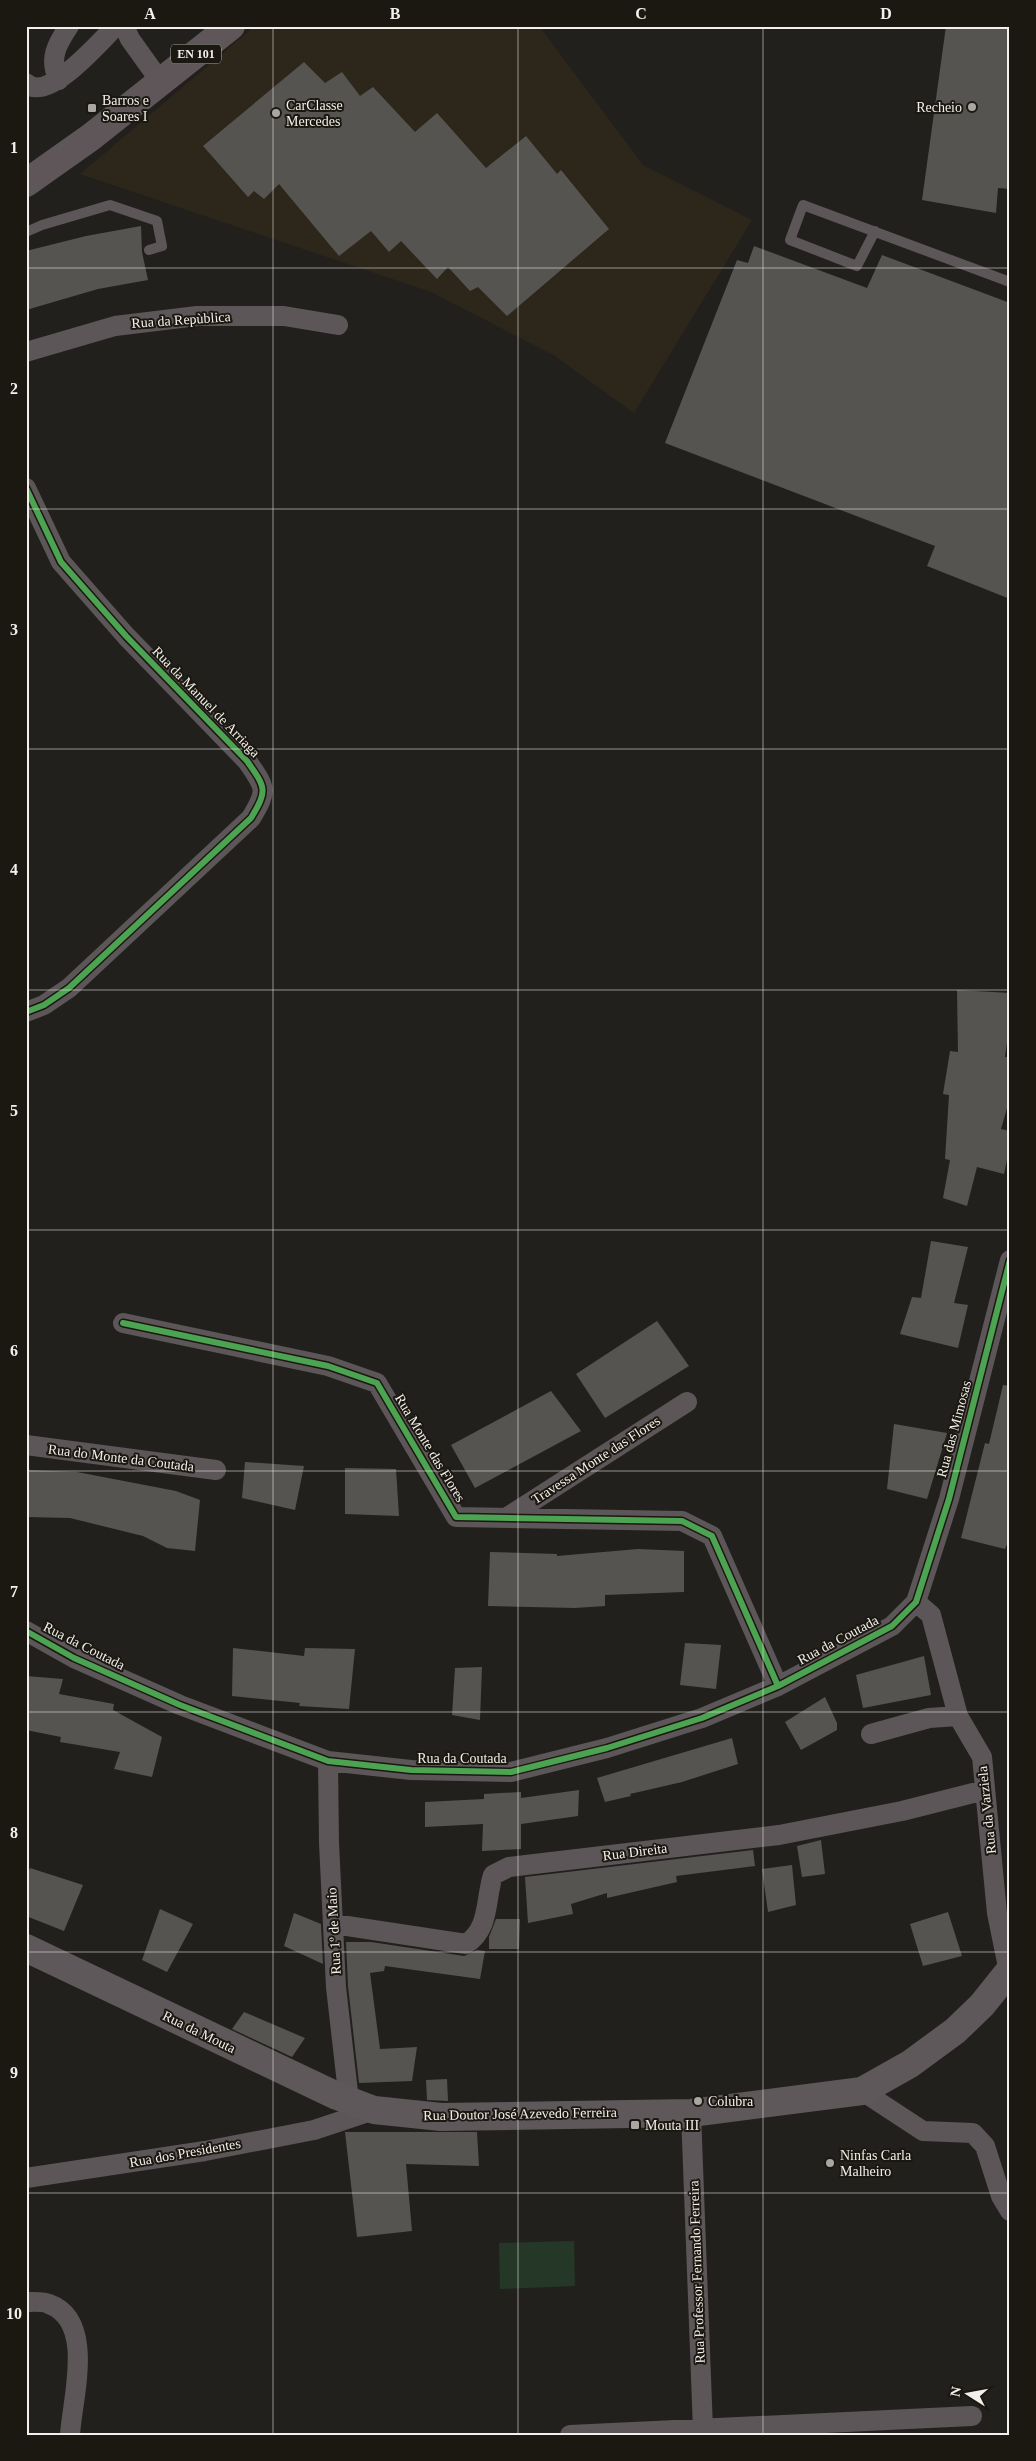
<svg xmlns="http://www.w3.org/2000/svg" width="1036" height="2461" font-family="'Times New Roman',serif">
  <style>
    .built { fill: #2d261b }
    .green { fill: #253726 }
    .building { fill: #565451 }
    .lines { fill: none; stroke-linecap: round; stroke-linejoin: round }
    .lane { stroke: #5c5658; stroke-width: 10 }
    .street { stroke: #5c5658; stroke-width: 20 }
    .secondary { stroke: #5e585a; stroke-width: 28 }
    .primary { stroke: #5e5658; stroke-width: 28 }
    .cycleway-casing { stroke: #1b1711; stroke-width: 9 }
    .cycleway { stroke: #4ca352; stroke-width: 6 }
    .grid { fill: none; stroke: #f3f0eb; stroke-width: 1; stroke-opacity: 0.55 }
    .poi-dot { fill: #aaa7a3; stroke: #1b1711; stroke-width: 2 }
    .labels { text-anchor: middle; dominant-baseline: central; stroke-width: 4; stroke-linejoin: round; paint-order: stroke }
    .shield { fill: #1b1711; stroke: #b2afaa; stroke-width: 1 }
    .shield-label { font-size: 12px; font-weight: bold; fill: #f3f0eb }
    .poi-label { font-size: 14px; fill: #f3f0eb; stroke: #1b1711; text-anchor: start }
    .street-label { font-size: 14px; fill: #f3f0eb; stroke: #1b1711 }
    .neatline { fill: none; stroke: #f3f0eb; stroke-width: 2 }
    .grid-label { font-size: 16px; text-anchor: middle; font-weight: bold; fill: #f3f0eb }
  </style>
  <rect width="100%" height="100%" fill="#22201d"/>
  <path class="built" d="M255,26H539L643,165L752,220L634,413L555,356L431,292L80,174Z"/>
  <path class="green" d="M574,2241L575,2286L500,2289L499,2243Z"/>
  <path class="building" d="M946,26H1010V189L998,188L996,213L922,200Z
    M304,62L325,83L342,72L360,96L373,87L415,132L437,113L486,168L526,136L557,174L561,170L609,229L507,316L478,287L470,291L448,267L437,279L401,241L389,252L371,231L339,256L279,184L264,199L254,191L248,197L203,146Z
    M141,226L142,252L148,280L98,289L26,310V251L86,236Z
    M754,246L867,288L882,255L1010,303V599L927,566L935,546L665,443L737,260L748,263Z
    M957,990L1010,993V1020L1005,1057H1010V1098L1001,1129L1010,1131V1145L1004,1174L977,1167L967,1206L943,1198L950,1160L945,1159L949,1095L943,1094L950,1051L958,1052Z
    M931,1241L968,1247L954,1303L968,1305L958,1348L900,1334L912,1297L921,1298Z
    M657,1321L689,1366L605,1418L576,1374Z
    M1003,1385L1010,1386V1537L1005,1549L961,1538L985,1443L989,1444Z
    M551,1391L581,1431L475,1488L451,1445Z
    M894,1424L947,1433L927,1499L887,1489Z
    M245,1462L304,1466L295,1510L242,1498Z
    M345,1468L396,1469L399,1516L345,1514Z
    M26,1470L77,1472L176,1491L200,1500L195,1551L167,1548L143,1536L70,1518L26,1517Z
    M638,1549L684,1551V1592L605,1595V1606L575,1608L488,1606L490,1552L557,1554V1556Z
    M685,1643L721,1645L716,1689L680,1685Z
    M233,1648L304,1656L305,1648L355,1649L349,1709L299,1706L300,1703L232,1696Z
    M924,1656L931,1695L863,1708L856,1675Z
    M482,1667L480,1720L452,1715L455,1668Z
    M26,1676L63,1679L59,1694L114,1704L113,1710L162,1737L152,1777L114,1769L120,1752L60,1742L61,1737L26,1730Z
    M825,1697L837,1723V1730L801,1750L785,1722Z
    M732,1738L738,1764L682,1782L630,1794L631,1796L605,1802L597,1778Z
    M579,1790L578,1816L521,1824V1849L482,1851L483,1824L425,1827V1802L484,1799V1794L521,1792V1798Z
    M821,1840L825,1874L802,1877L797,1846Z
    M753,1850L755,1866L676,1876L677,1882L607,1898V1893L571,1904L573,1914L528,1923L525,1877Z
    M792,1865L796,1905L768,1912L762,1869Z
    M30,1868L83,1885L64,1931L26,1916V1878Z
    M160,1909L193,1924L167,1972L142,1960Z
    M948,1912L962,1956L923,1966L910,1924Z
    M294,1913L321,1924L323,1964L284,1946Z
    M496,1919H520L519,1949H489V1937Z
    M346,1942H371L464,1956L477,1950L485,1951L480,1979L385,1966L384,1971L370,1973L380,2049L417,2047L412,2081L359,2083L348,1986Z
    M244,2012L305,2038L292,2057L232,2029Z
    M447,2079L448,2101L427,2100L426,2080Z
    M345,2132H477L479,2166L406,2164L412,2231L357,2237Z"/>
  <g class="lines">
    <path class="lane" d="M875,231L857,266L790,240L803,205L1010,282
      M26,232L42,225L110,205L157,221L162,246L149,250"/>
    <path class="street" d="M124,26L130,39L160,81
      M59,80C48,59 57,44 69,26
      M26,83C48,104 100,41 116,26
      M26,352L115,326L197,316H284L338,325
      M26,488L61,562L126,636L247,761C266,788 268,790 251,818L69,988L44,1005L26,1012
      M123,1323L328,1366L377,1383L456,1517L682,1521L712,1536L778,1686
      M26,1445L216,1470
      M506,1518L687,1402
      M916,1602L931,1615L958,1716L982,1757L997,1913L1009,1972
      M26,1631L74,1658L180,1705L328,1761L411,1770L511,1772L607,1748L702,1718L778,1686L892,1626L916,1602L949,1499L1010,1260
      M871,1734L929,1718L958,1716
      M328,1761L329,1843L336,1987L349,2101
      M334,1924L466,1944C490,1929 485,1900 493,1875L509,1867L779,1835L902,1811L985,1790
      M862,2091L923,2131L973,2133L985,2146L1001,2196L1010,2211
      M691,2113L703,2430
      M26,2178L205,2151L314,2130L374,2110
      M26,2302C33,2302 43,2301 49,2304C96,2321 72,2399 70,2435
      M570,2435L972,2416"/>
    <path class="secondary" d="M26,1948L337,2096L374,2110L441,2117L691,2113L862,2091L910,2064L955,2031L982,2005L1010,1970"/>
    <path class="primary" d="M26,183L91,137L231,26"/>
    <g class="cycleway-casing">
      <path id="cycleway" d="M26,488L61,562L126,636L247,761C266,788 268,790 251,818L69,988L44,1005L26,1012
        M123,1323L328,1366L377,1383L456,1517L682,1521L712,1536L778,1686
        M26,1631L74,1658L180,1705L328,1761L411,1770L511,1772L607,1748L702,1718L778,1686L892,1626L916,1602L949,1499L1010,1260"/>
    </g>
    <use href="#cycleway" class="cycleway"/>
  </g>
  <path class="grid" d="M273,26V2435M518,26V2435M763,26V2435M26,268H1010M26,509H1010M26,749H1010M26,990H1010M26,1230H1010M26,1471H1010M26,1712H1010M26,1952H1010M26,2193H1010"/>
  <g class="poi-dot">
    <circle cx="972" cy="107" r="5"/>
    <rect x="87" y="103" width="10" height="10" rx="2.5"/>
    <circle cx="276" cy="113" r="5"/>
    <circle cx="698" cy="2101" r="5"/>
    <rect x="630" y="2120" width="10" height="10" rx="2.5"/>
    <circle cx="830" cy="2163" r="5"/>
  </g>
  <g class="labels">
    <rect class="shield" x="171" y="44.5" width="50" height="19" rx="4"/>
    <g class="shield-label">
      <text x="196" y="54">EN 101</text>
    </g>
    <g class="poi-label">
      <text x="102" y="100">Barros e<tspan x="102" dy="16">Soares I</tspan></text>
      <text x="286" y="105">CarClasse<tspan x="286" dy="16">Mercedes</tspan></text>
      <text x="962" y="107" text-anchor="end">Recheio</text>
      <text x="708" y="2101">Colubra</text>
      <text x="645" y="2125">Mouta III</text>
      <text x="840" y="2155">Ninfas Carla<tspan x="840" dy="16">Malheiro</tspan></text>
    </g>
    <g class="street-label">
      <text transform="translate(181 320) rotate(-4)">Rua da Repùblica</text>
      <text transform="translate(206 702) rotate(46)">Rua da Manuel de Arriaga</text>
      <text transform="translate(954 1429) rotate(-75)">Rua das Mimosas</text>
      <text transform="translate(430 1448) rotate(59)">Rua Monte das Flores</text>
      <text transform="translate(121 1458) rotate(7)">Rua do Monte da Coutada</text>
      <text transform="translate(596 1460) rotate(-33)">Travessa Monte das Flores</text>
      <text transform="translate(838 1640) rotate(-28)">Rua da Coutada</text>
      <text transform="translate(84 1646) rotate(27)">Rua da Coutada</text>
      <text x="462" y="1758">Rua da Coutada</text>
      <text transform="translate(987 1810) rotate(-96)">Rua da Varziela</text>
      <text transform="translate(635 1852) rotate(-7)">Rua Direita</text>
      <text transform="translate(334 1931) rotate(-93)">Rua 1º de Maio</text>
      <text transform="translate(199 2032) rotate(26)">Rua da Mouta</text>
      <text transform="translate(520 2114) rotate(-1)">Rua Doutor José Azevedo Ferreira</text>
      <text transform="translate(185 2153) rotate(-10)">Rua dos Presidentes</text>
      <text transform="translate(697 2272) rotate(-92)">Rua Professor Fernando Ferreira</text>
    </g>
  </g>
  <rect width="1036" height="2461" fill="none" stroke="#1b1711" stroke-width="55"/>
  <g transform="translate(968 2394) rotate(281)" stroke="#1b1711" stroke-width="4" paint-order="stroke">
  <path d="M0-4L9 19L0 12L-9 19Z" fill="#f3f0eb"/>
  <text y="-8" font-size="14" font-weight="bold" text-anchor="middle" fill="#f3f0eb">N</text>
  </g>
  <rect x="28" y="28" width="980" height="2406" class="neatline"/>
  <g class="grid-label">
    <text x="150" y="19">A</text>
    <text x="395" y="19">B</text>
    <text x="641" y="19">C</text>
    <text x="886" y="19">D</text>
    <text x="14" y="153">1</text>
    <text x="14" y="394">2</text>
    <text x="14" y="635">3</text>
    <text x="14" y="875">4</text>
    <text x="14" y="1116">5</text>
    <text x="14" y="1356">6</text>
    <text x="14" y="1597">7</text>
    <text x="14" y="1838">8</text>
    <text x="14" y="2078">9</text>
    <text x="14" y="2319">10</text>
  </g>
</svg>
